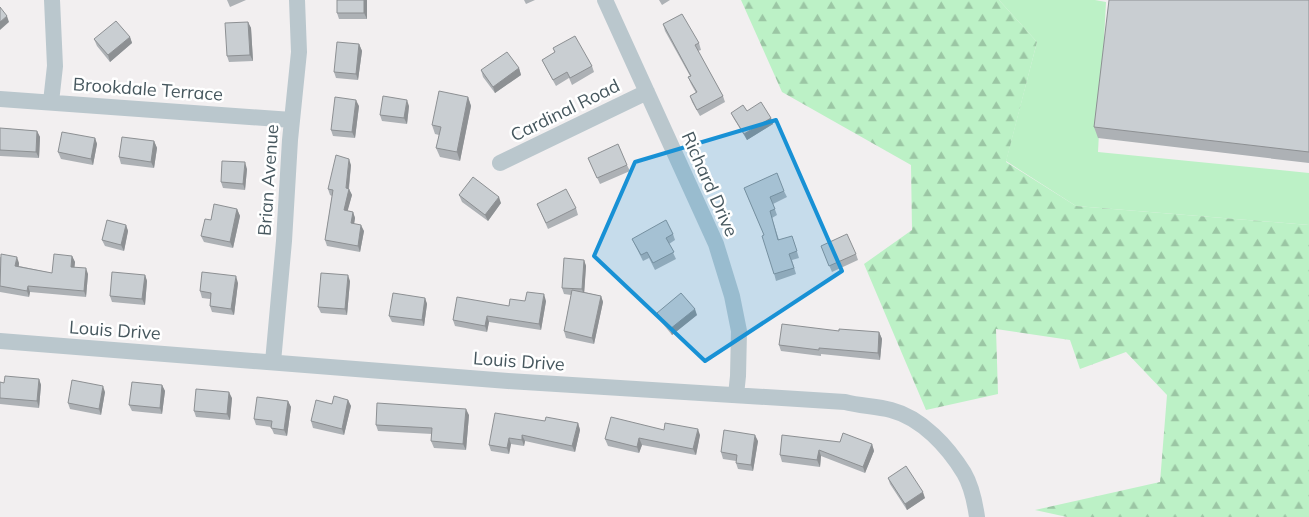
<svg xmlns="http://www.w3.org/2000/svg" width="1309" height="517" font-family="Mulish,sans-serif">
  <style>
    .green { fill: #bcf1c6 }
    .forest { fill: url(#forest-firs) }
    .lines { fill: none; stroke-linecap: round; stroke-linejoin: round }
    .street { stroke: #bac7cd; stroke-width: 16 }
    .wall { fill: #adb1b5 }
    .shaded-wall { fill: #8d9093 }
    .building { fill: #c9ced2; stroke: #8d9093 }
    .marked { fill: #1891d5; fill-opacity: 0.2; stroke: #1891d5; stroke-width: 4; stroke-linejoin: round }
    .labels { text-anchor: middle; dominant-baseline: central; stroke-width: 5; stroke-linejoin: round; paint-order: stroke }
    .street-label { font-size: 18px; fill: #46575e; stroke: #fff }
  </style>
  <defs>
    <pattern id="forest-firs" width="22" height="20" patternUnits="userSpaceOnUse" patternTransform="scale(1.25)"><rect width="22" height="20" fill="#bcf1c6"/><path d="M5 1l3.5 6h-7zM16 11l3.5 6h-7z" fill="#9bc6a4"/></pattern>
  </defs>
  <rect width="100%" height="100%" fill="#f2eff0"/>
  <path class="green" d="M999,0H1095L1106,2L1098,152L1309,173V225L1076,206L1006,161L1037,42Z"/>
  <path class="forest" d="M741,0H999L1037,42L1006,162L1076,206L1309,225V517H1067L1035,510L1160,482L1167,395L1126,352L1080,369L1070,340L996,329L998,394L926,410L864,264L912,230L911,165L782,92Z"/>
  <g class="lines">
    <path class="street" d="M605,0L716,244L732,296L739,331L738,376L736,395
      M0,99L292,120
      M51,102L55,66L52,0
      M500,163L647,92
      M0,341L508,381L845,402C860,406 876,406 891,410C922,418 948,447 964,473C971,485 975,503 977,517
      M273,362L284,241L290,140L299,52L297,0"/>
  </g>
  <path class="wall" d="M227,0H246L230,7Z
    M367,0V19H339L337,13Z
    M524,0H535L526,4Z
    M659,0H670L662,5Z
    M1309,0V163L1098,138L1094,127Z
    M248,22L251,28L253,61L229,62L227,56Z
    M663,24L699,43L701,50L698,51L723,96L725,102L700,116L692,102L690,96L696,93L691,84L688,77L690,76L665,31Z
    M130,37L132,43L110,62L97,46L94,39Z
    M359,44L362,51L358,80L336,78L334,72Z
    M553,48L592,66L594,72L572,85L569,78L556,86L545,66L542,60L555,53Z
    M519,68L521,75L495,93L483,77L481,70Z
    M468,97L471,106L460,161L440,157L436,148L439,135L435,134L432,125Z
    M359,106L355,138L333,136L331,130Z
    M409,106L407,124L382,121L380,115Z
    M747,111L771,118L773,124L747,140L734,119L731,113Z
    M0,128L37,131L40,137L39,158L0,156Z
    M95,138L97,144L93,165L61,159L58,152Z
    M154,141L157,148L154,168L121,164L119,157Z
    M588,158L627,165L630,171L600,184Z
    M351,165L349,189L352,195L347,211L353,212L355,218L354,224L364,231L360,252L327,246L325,240L332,196L330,195L328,189Z
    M247,169L245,190L223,188L221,182Z
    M744,188L784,191L787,197L773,204L777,215L772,218L779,240L794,242L799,258L792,260L796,274L776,281L764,235Z
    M459,195L501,203L488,221L462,202Z
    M537,204L576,208L578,215L548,229Z
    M237,209L240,216L233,248L204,242L201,236L211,220Z
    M126,225L128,231L124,251L105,246L102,240Z
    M673,234L675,240L669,244L676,259L655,270L649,258L643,261L632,239Z
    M821,246L856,254L858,260L832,272Z
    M72,256L75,262L74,267L88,274L86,297L30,292L29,297L0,292V257L19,263V266L52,273Z
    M584,260L586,266L584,292L601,296L603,302L594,344L566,338L564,331L571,295L564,294L562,288Z
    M145,275L147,281L145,305L112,302L110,296Z
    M350,281L347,315L321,313L318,307Z
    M238,283L234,315L212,312L210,306V299L202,298L200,291Z
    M425,298L427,304L424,326L392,322L389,316Z
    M525,301H546L541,330L489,322L487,332L455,326L453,320L509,306Z
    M657,313L697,315L672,335L659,319Z
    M879,332L882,339L880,360L821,354V356L781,351L779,345Z
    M39,379L41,385L39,408L0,404V382L4,383Z
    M162,385L165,391L162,414L132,411L129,405Z
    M105,392L101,415L70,409L68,403Z
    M232,398L230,420L196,417L194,411Z
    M348,400L351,406L344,435L313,428L311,421L332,404Z
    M288,401L291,407L287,436L274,434L271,427L256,425L254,419Z
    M469,415L466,450L434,448L431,441L432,434L378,431L376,425Z
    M545,421L578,423L580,430L575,452L525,441L524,446L511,444L509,454L491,451L489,445Z
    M664,430L700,435L696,455L642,445L639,453L608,446L605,439Z
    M758,441L753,471L738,469L736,463V461L723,459L721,452Z
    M840,442L872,444L874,451L865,473L821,456L820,467L782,462L780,455Z
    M888,478L925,498L907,510L890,484Z"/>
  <path class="shaded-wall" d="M364,0H367V19L364,13Z
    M7,16L9,22L0,30V22Z
    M248,22L251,28L253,61L250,55Z
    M130,37L132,43L110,62L108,55Z
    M359,44L362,51L358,80L356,74Z
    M519,68L521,75L495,93L493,87Z
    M468,97L471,106L460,161L457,152Z
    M356,100L359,106L355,138L352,132Z
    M407,100L409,106L407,124L404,118Z
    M771,118L773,124L747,140L744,134Z
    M37,131L40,137L39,158L36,152Z
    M95,138L97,144L93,165L91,159Z
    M154,141L157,148L154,168L151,162Z
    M349,159L351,165L348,194L349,189L352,195L346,217L344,210Z
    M245,162L247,169L245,190L243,184Z
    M499,197L501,203L488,221L485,215Z
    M237,209L240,216L233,248L230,242Z
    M353,212L355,218L353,230L351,223Z
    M126,225L128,231L124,251L121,245Z
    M361,225L364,231L360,252L358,246Z
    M72,256L75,262L74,273L71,267Z
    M17,257L19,263L18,272L15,266Z
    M584,260L586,266L584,296L582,289Z
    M86,268L88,274L86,297L84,291Z
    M145,275L147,281L145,305L142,299Z
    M348,275L350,281L347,315L345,309Z
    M236,276L238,283L234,315L231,309Z
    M28,286L30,292L29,297L27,291Z
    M544,294L546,301L541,330L539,324Z
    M601,296L603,302L594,344L592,338Z
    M425,298L427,304L424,326L422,320Z
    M695,309L697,315L672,335L670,329Z
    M487,316L489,322L487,332L485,326Z
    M879,332L882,339L880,360L878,353Z
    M39,379L41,385L39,408L37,401Z
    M162,385L165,391L162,414L160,408Z
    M103,386L105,392L101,415L99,409Z
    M229,392L232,398L230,420L227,414Z
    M348,400L351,406L344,435L342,429Z
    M288,401L291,407L287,436L284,430Z
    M466,409L469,415L466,450L463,444Z
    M578,423L580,430L575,452L572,446Z
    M698,429L700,435L696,455L693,449Z
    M522,435L525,441L524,446L522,440Z
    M755,435L758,441L753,471L751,465Z
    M509,438L511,444L509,454L507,448Z
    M639,438L642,445L639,453L637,447Z
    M872,444L874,451L865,473L863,467Z
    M819,450L821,456L820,467L817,460Z
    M923,492L925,498L907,510L905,504Z"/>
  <path class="building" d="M337,0H364V13H337Z
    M1109,0H1309V152L1094,127Z
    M0,7L7,16L0,22Z
    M682,14L699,43L695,45L723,96L697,110L690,96L697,92L688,77L691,76L663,24Z
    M116,21L130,37L108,55L94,39Z
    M248,22L250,55L227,56L225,23Z
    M575,36L592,66L570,78L567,72L553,80L542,60L555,52L553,48Z
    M337,42L359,44L356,74L334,72Z
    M507,52L519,68L493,87L481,70Z
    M439,91L468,97L457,152L436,148L441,127L432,125Z
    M383,96L407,100L404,118L380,115Z
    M335,97L356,100L352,132L331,130Z
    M761,102L771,118L744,134L731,113L743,105L747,111Z
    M0,128L37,131L36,152L0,150Z
    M62,132L95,138L91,159L58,152Z
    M122,137L154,141L151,162L119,157Z
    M618,144L627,165L597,178L588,158Z
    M336,155L349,159L346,188L349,189L344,210L353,212L351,223L361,225L358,246L325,240L333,190L328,189Z
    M222,161L245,162L243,184L221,182Z
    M777,173L784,191L770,197L775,209L770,211L778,240L792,236L797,251L789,254L794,268L774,274L762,236L764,235L744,188Z
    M473,177L499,197L485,215L459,195Z
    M566,189L576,208L546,223L537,204Z
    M214,204L237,209L230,242L201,236L205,219L211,220Z
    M107,220L126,225L121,245L102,240Z
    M666,220L673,234L666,238L674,252L653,263L647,252L641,255L632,239Z
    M847,234L856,254L829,266L821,246Z
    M1,254L17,257L15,266L52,273L54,254L72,256L71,267L86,268L84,291L28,286L27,291L0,286Z
    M564,258L584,260L582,289L562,288Z
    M112,272L145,275L142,299L110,296Z
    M202,272L236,276L231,309L210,306L211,293L200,291Z
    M321,273L348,275L345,309L318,307Z
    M572,290L601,296L592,338L564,331Z
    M527,292L544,294L539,324L487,316L485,326L453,320L457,297L509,306L510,299L525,301Z
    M393,293L425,298L422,320L389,316Z
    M681,293L695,309L670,329L657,313Z
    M782,324L839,331V329L879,332L878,353L819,348V350L779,345Z
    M5,376L39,379L37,401L0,398V382L4,383Z
    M72,380L103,386L99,409L68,403Z
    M132,382L162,385L160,408L129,405Z
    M196,389L229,392L227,414L194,411Z
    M334,396L348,400L342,429L311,421L316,400L332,404Z
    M257,397L288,401L284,430L271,428L272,421L254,419Z
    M377,403L466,409L463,444L431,441L432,428L376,425Z
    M495,413L545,421L546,417L578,423L572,446L522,435V440L509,438L507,448L489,445Z
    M611,417L664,430L665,423L698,429L693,449L639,438L637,447L605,439Z
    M724,430L755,435L751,465L736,463L737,455L721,452Z
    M843,433L872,444L863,467L819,450L817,460L780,455L782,435L840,442Z
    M906,466L923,492L905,504L888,478Z"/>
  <path class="marked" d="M776,120L842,271L705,361L594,256L635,162Z"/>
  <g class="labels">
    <g class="street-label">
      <text transform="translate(148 89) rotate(4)">Brookdale Terrace</text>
      <text transform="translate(565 110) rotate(-26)">Cardinal Road</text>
      <text transform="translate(268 180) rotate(-86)">Brian Avenue</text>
      <text transform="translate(710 184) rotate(66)">Richard Drive</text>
      <text transform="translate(115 330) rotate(4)">Louis Drive</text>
      <text transform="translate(519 361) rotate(4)">Louis Drive</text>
    </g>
  </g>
</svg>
